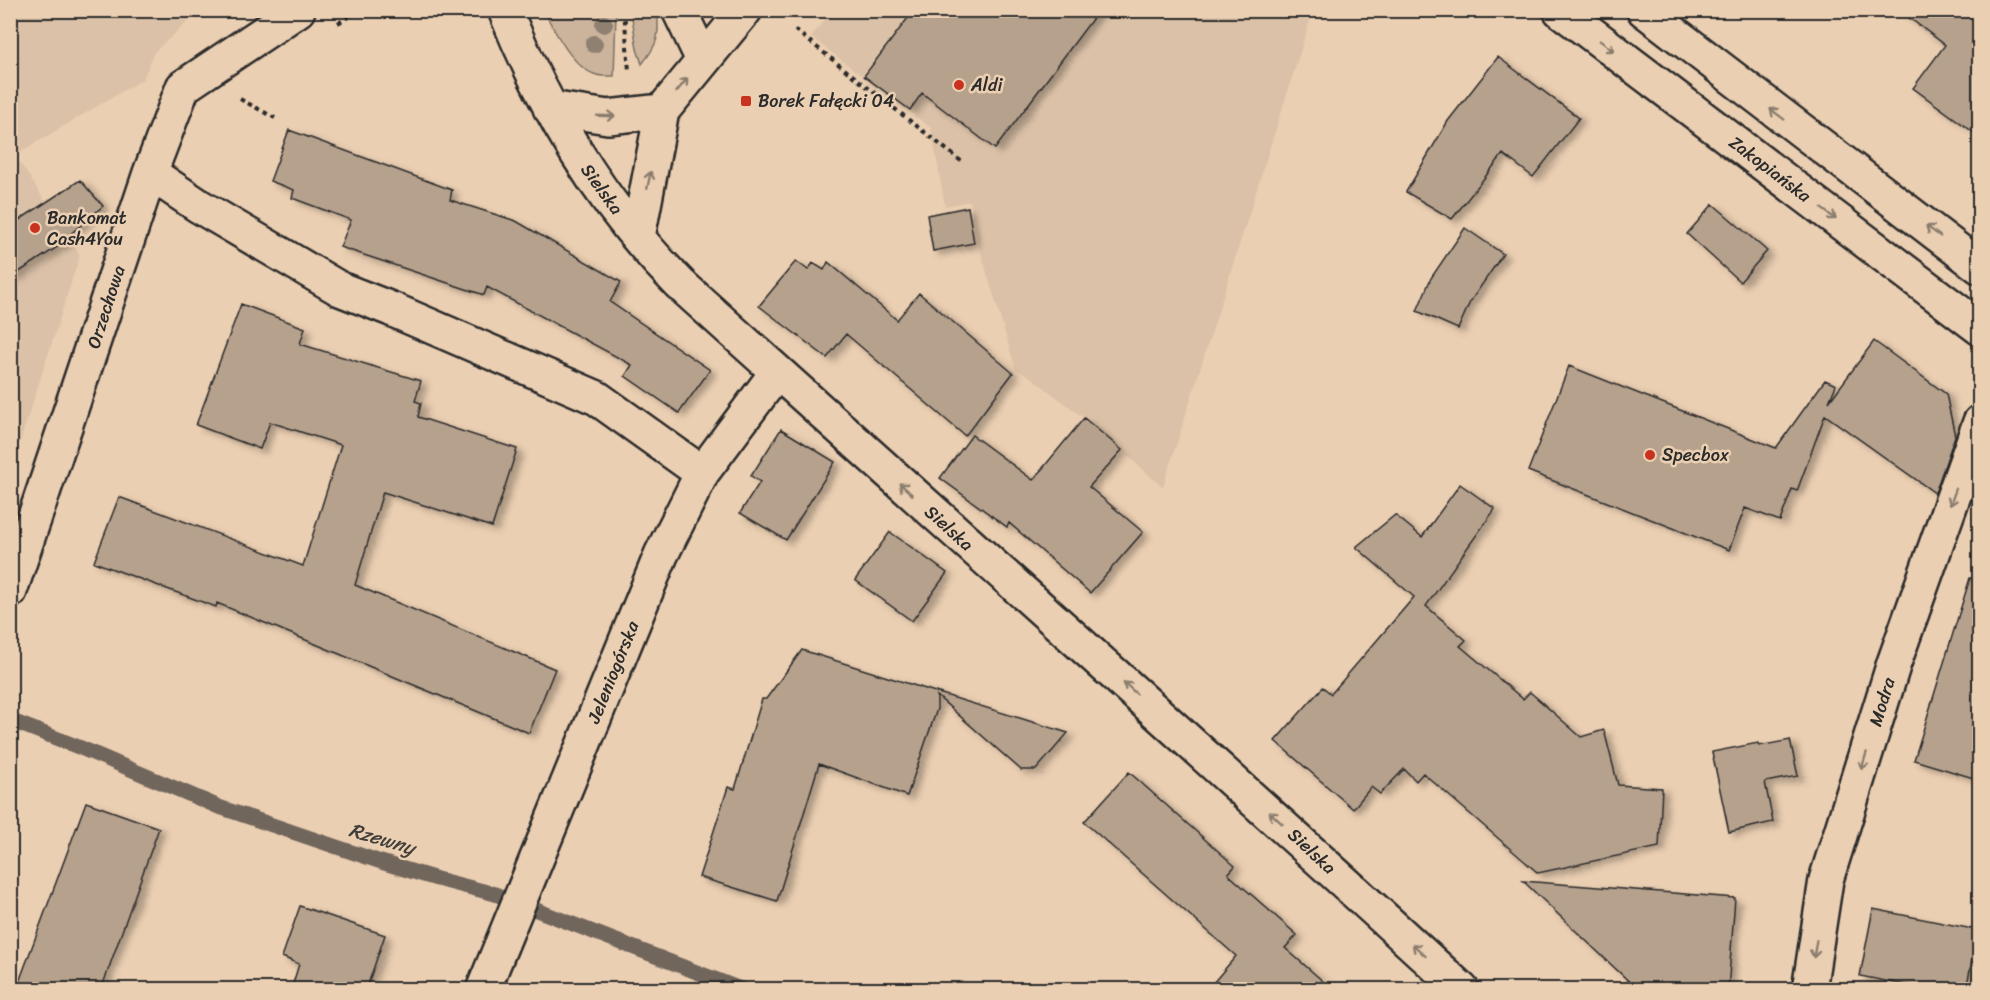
<svg xmlns="http://www.w3.org/2000/svg" width="1990" height="1000" font-family="Sriracha,sans-serif">
  <style>
    .built { fill: #dbc1a7 }
    .green { fill: #ccb49c; stroke: #7c7064; stroke-width: 1.5 }
    .lines { fill: none; stroke-linecap: round; stroke-linejoin: round }
    .stream { stroke: #71665c; stroke-width: 15 }
    .building { fill: #b6a18d; stroke: #2b2b2b; stroke-width: 1.5; filter: url(#shadow) }
    .minor-casing { stroke: #2b2b2b; stroke-width: 38 }
    .major-casing { stroke: #2b2b2b; stroke-width: 38 }
    .path { stroke: #2b2b2b; stroke-width: 4; stroke-dasharray: 4.5 4.5; stroke-linecap: butt }
    .minor { stroke: #ebcfb2; stroke-width: 33 }
    .major { stroke: #ebcfb2; stroke-width: 33 }
    .tree { fill: #8f8071 }
    .oneway { stroke: #8b7d6e }
    .poi-dot { fill: #c8321e; stroke: #ebcfb2; stroke-width: 2 }
    .labels { text-anchor: middle; dominant-baseline: central; stroke-width: 5; stroke-linejoin: round; paint-order: stroke }
    .poi-label { font-size: 18px; fill: #2b2b2b; stroke: #ebcfb2; text-anchor: start }
    .street-label { font-size: 18px; fill: #2b2b2b; stroke: #ebcfb2 }
    .water-label { font-size: 20px; font-style: italic; fill: #423f3b; stroke: #ebcfb2 }
  </style>
  <defs>
    <filter id="shadow"><feDropShadow dx="6" dy="4" stdDeviation="3" flood-color="#0004"/></filter>
  </defs>
  <rect width="100%" height="100%" fill="#ebcfb2"/>
  <filter id="ink" filterUnits="userSpaceOnUse"><feTurbulence type="fractalNoise" baseFrequency=".0167" numOctaves="2"/><feDisplacementMap in="SourceGraphic" scale="12" xChannelSelector="R" yChannelSelector="G"/><feConvolveMatrix kernelMatrix="1 2 1 2 8 2 1 2 1" color-interpolation-filters="sRGB"/></filter>
  <g filter="url(#ink)">
    <path class="built" d="M11,11H200L154,52L143,79L15,155L80,255L11,470Z
      M832,11H1313L1163,487L1084,418L1028,375L1016,370L978,243L970,201L945,206L931,128L811,37Z"/>
    <path class="green" d="M544,11H616L614,76C607,76 601,77 594,74C572,66 554,30 544,11Z
      M631,11H657C660,36 658,44 642,64L637,49Z"/>
    <g class="lines">
      <path class="stream" d="M10,720L81,748L219,807L381,862L437,879L495,894L743,990"/>
    </g>
    <path class="building" d="M914,10H1099L995,149L922,93L910,110L864,76Z
      M1899,10H1961L1967,15L1970,10H1980V137L1913,88L1945,45Z
      M1498,57L1579,118L1533,177L1503,154L1452,219L1406,192L1448,121Z
      M289,130L452,190L450,200L516,221L621,282L610,302L710,370L679,413L625,376L632,365L487,287L484,295L340,247L351,220L292,198L294,190L270,181Z
      M80,180L103,206L67,237L68,240L10,278V226Z
      M1713,204L1767,251L1740,282L1687,234Z
      M968,207L974,243L933,251L927,215Z
      M1465,228L1503,254L1470,302L1458,329L1417,311L1431,278Z
      M796,261L808,270L813,263L824,270L828,262L897,320L919,293L1013,373L965,436L846,334L827,358L759,306Z
      M241,304L305,328L300,344L421,381L415,401L421,403L418,417L517,449L492,527L383,492L355,585L555,669L529,733L217,603L216,607L94,562L119,497L303,566L341,445L270,422L260,449L196,425Z
      M1874,341L1946,394L1955,436L1935,493L1825,415L1797,491L1792,489L1780,521L1745,508L1729,550L1528,471L1569,366L1776,448L1825,380L1836,385L1829,402Z
      M1084,418L1122,450L1089,487L1143,532L1090,593L1009,523L1007,527L940,478L972,435L1033,480Z
      M781,429L835,462L786,540L740,513L760,482L751,476Z
      M1460,484L1495,509L1426,606L1466,640L1460,646L1523,699L1530,692L1581,737L1604,730L1618,785L1662,788L1659,847L1538,873L1423,773L1416,781L1404,769L1380,794L1371,787L1353,809L1275,741L1323,687L1331,694L1414,597L1356,547L1395,515L1422,537Z
      M890,532L947,573L912,621L855,580Z
      M1970,578L1980,579V780L1914,760Z
      M802,650L932,691L1068,733L1036,770H1021L937,696V709L907,796L819,764L777,901L699,877L728,787L735,789L762,699H766Z
      M1790,740L1798,776L1765,782L1773,822L1729,832L1712,752L1758,743L1759,746Z
      M1129,772L1235,866L1228,874L1297,935L1285,948L1333,990H1207L1236,956L1084,822Z
      M86,802L159,828L101,990H16Z
      M1523,881L1735,898L1728,990H1638Z
      M300,906L385,935L366,990H291L299,964L282,957Z
      M1873,909L1978,930L1966,990H1931L1860,976Z"/>
    <g class="lines">
      <g class="minor-casing">
        <path id="minor" d="M505,10C546,112 603,207 680,284C941,520 1204,752 1462,990
          M679,10L703,60
          M550,108L608,117L662,111
          M150,173L199,206L340,289L391,309L597,398L702,473
          M638,237L662,111L745,10
          M10,591L150,173L183,87L298,10
          M483,990L661,555L702,473L777,372
          M1809,990L1826,880L1894,663L1980,422"/>
      </g>
      <g class="major-casing">
        <path id="major" d="M1560,10L1980,328
          M1644,10L1980,267"/>
      </g>
      <path class="path" d="M624,10L629,71
        M338,23L360,10
        M795,30L961,161
        M240,99L275,118"/>
      <use href="#minor" class="minor"/>
      <use href="#major" class="major"/>
    </g>
    <g class="tree">
      <circle cx="604" cy="24" r="9"/>
      <circle cx="594" cy="44" r="9"/>
    </g>
    <defs><path id="oneway-shaft" d="M-6 0H5M1.5-3L5.5 0L1.5 3" fill="none" stroke-width="1.6" stroke-linecap="round" stroke-linejoin="round" transform="scale(1.5)"/></defs>
    <g class="oneway">
      <use href="#oneway-shaft" transform="translate(1607 46) rotate(37)"/>
      <use href="#oneway-shaft" transform="translate(682 85) rotate(-51)"/>
      <use href="#oneway-shaft" transform="translate(1777 114) rotate(-143)"/>
      <use href="#oneway-shaft" transform="translate(606 116) rotate(2)"/>
      <use href="#oneway-shaft" transform="translate(649 180) rotate(-79)"/>
      <use href="#oneway-shaft" transform="translate(1829 214) rotate(37)"/>
      <use href="#oneway-shaft" transform="translate(1933 231) rotate(-143)"/>
      <use href="#oneway-shaft" transform="translate(906 489) rotate(-138)"/>
      <use href="#oneway-shaft" transform="translate(1953 497) rotate(109)"/>
      <use href="#oneway-shaft" transform="translate(1130 688) rotate(-138)"/>
      <use href="#oneway-shaft" transform="translate(1864 761) rotate(107)"/>
      <use href="#oneway-shaft" transform="translate(1276 818) rotate(-138)"/>
      <use href="#oneway-shaft" transform="translate(1815 949) rotate(99)"/>
      <use href="#oneway-shaft" transform="translate(1419 950) rotate(-137)"/>
    </g>
  </g>
  <g class="poi-dot">
    <circle cx="959" cy="85" r="6"/>
    <rect x="740" y="95" width="12" height="12" rx="3"/>
    <circle cx="35" cy="228" r="6"/>
    <circle cx="1650" cy="455" r="6"/>
  </g>
  <g class="labels">
    <g class="poi-label">
      <text x="971" y="85">Aldi</text>
      <text x="758" y="101">Borek Fałęcki 04</text>
      <text x="47" y="218">Bankomat<tspan x="47" dy="21">Cash4You</tspan></text>
      <text x="1662" y="455">Specbox</text>
    </g>
    <g class="street-label">
      <text transform="translate(1770 169) rotate(37)">Zakopiańska</text>
      <text transform="translate(602 189) rotate(54)">Sielska</text>
      <text transform="translate(106 307) rotate(-72)">Orzechowa</text>
      <text transform="translate(949 528) rotate(42)">Sielska</text>
      <text transform="translate(613 672) rotate(-68)">Jeleniogórska</text>
      <text transform="translate(1882 702) rotate(-73)">Modra</text>
      <text transform="translate(1312 851) rotate(43)">Sielska</text>
    </g>
    <g class="water-label">
      <text transform="translate(382 839) rotate(17)">Rzewny</text>
    </g>
  </g>
  <rect width="1990" height="1000" fill="none" stroke="#ebcfb2" stroke-width="36"/>
  <rect x="18" y="18" width="1954" height="964" fill="none" stroke="#2b2b2b" stroke-width="2" filter="url(#ink)"/>
</svg>
